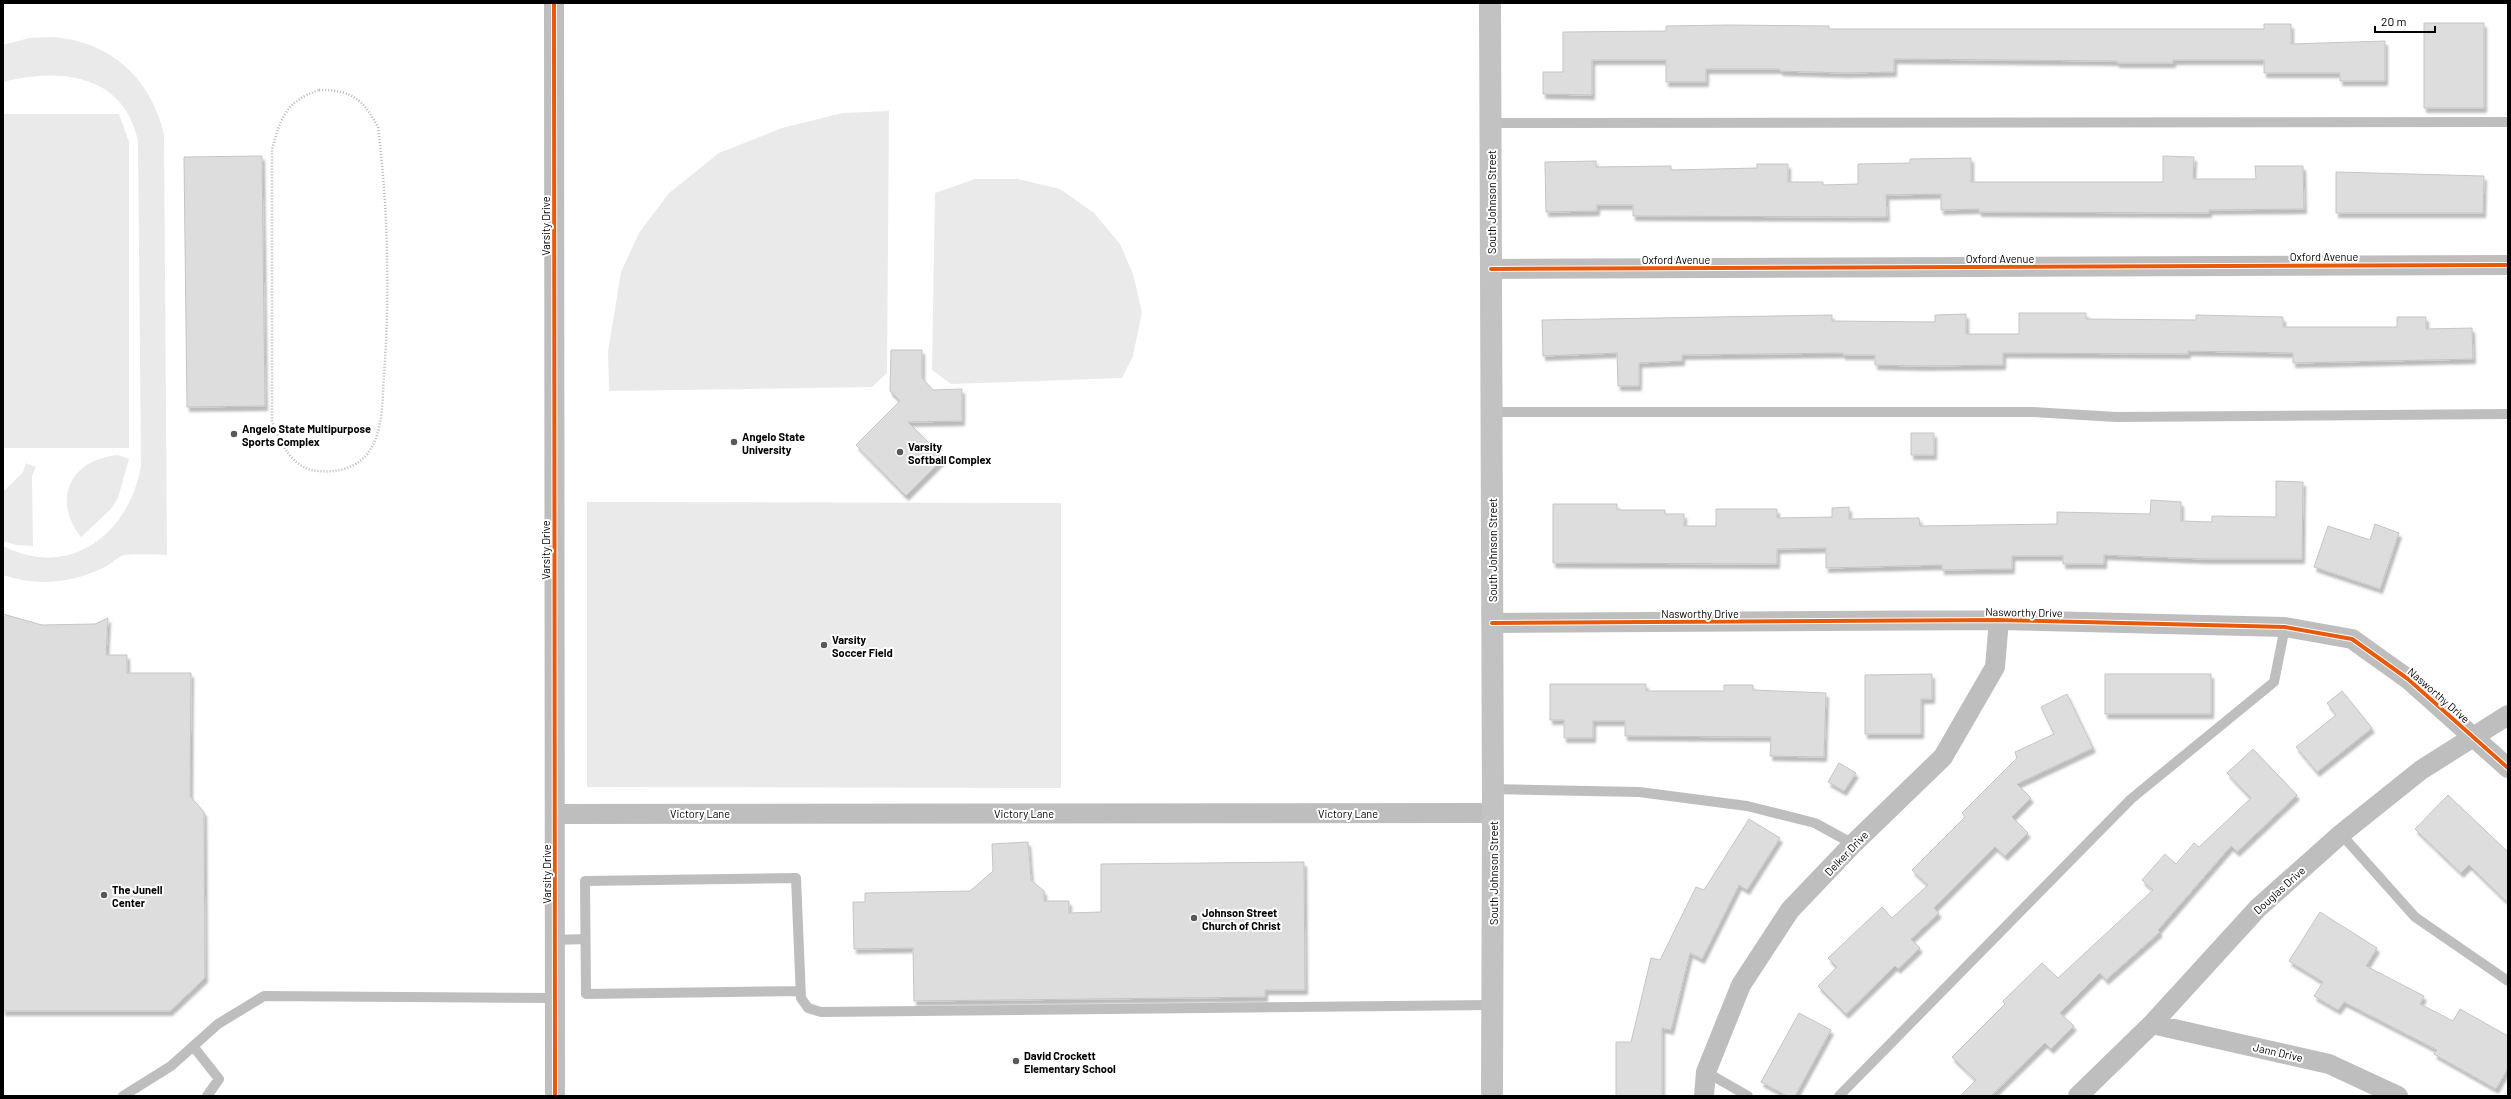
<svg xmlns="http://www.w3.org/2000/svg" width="2511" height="1099" font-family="Barlow,sans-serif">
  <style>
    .green { fill: #eaeaea }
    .building { fill: #ddd; stroke: #c5c5c5; filter: url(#shadow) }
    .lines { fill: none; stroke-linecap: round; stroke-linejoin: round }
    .path { stroke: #b8b8b8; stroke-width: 2.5; stroke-dasharray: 1 2; stroke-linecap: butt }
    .service { stroke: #bebebe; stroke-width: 10 }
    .minor { stroke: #bebebe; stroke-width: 20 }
    .secondary { stroke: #c2c2c2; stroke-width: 22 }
    .cycleway-casing { stroke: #fff; stroke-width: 6 }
    .cycleway { stroke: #e8590c; stroke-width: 4 }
    .poi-dot { fill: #595959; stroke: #fff; stroke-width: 1.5 }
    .labels { text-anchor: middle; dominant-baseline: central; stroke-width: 4; stroke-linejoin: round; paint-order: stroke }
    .street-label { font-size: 11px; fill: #000; stroke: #fff }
    .poi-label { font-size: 11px; font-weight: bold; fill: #000; stroke: #fff; text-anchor: start }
  </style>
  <defs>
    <filter id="shadow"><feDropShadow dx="2.5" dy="4.5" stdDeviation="1" flood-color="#0004"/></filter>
  </defs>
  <rect width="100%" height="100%" fill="#fff"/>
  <path class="green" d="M53,37C112,42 150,78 164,134L167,555C156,555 131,553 122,556C115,559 110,565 103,568C71,583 37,587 3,575V546C70,580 129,534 141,466L138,141C124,74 60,67 3,82V45L29,38Z
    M889,111L887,373L872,387L609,391L608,352L621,272L639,233L669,193L719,153L782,128L843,113Z
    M3,114H119L129,142V448H3Z
    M975,179H1018L1060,189L1094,213L1120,244L1133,274L1142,312L1133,356L1122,378L951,384L932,370L935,193Z
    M118,455L129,459L118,498L110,510L81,537C51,499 71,459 118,455Z
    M26,463L36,467L32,476L33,546L16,545L3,541V492L23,472Z
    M587,502L1061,503V788L587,787Z"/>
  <path class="building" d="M2424,23H2484V108H2424Z
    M2264,24H2291V44L2385,41V81H2340V73H2264V60H2173V63H2117V61L1894,59V72L1845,73L1780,71V69H1706V82H1666V60H1592V95L1543,94V72H1563V32L1666,31V26L1727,25L1829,26V29H2264Z
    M262,156L265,406L187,407L184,157Z
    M2163,156L2194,157L2193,179H2256L2255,166H2303L2304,209L2209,210V213L1979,212V209L1941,210V194L1886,195L1887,217L1633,216V205H1597V211L1546,212L1545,162L1596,161V167L1671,166V170L1757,168V164H1788V182H1823V185L1858,184V164L1910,163V159L1971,158V182H2163Z
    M2336,172L2484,176L2483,213H2336Z
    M2019,313H2086V319L2196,320V315L2283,317V327H2397V317H2426V329L2472,328L2473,359L2293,363V353L2188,351V354L2003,353V365L1921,366L1875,365V355H1843V353L1682,355V361L1639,363V386H1618L1617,353L1543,356L1542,320L1832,315V321L1935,322V315L1966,314V334H2019Z
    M891,350H922V378L933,390L962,389V421L908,422L944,458L906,496L856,445L900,401L890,391Z
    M1911,433H1934V455H1911Z
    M2276,481L2303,482L2302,559H2204L2104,555V564H2063V556H2012V569L1942,570V565L1826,568V548L1777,549V564L1553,563V504H1617V510H1665V514H1684V526H1716V509H1777V518L1832,517V508L1849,507V519L1919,518L1920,526L2057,524V512L2150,514L2151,500L2181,502V521L2212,522V516L2276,517Z
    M2375,524L2399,533L2380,589L2314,567L2328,526L2370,540Z
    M3,614L42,625L95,624L108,618L106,655H127V673H191L190,796L204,812L205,978L170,1011H3Z
    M1932,674V699H1921V734H1865V675Z
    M2105,674H2211V714H2105Z
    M1550,684H1646V691H1724V685H1753V690L1826,693L1824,757L1770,756L1771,737L1625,736V721H1593V738H1564V720H1550Z
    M2342,691L2372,728L2317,772L2296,747L2336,715L2327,703Z
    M2067,694L2093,748L2017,784L2031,798L2012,817L2028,833L2005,856L1995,847L1934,908L1939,913L1911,939L1920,948L1898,969L1895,966L1846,1014L1818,986L1837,967L1828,958L1882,907L1892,918L1928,885L1912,870L1965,817L1962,813L2017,758L2015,752L2054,734L2041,707Z
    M2253,749L2297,795L2237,852L2231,846L2158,930L2160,932L2106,980L2100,973L2060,1013L2074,1026L2051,1049L2045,1043L1991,1096H1960L1976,1080L1952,1057L2005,1004L2003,1001L2042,963L2058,978L2153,890L2142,880L2165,854L2176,864L2194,843L2199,847L2251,798L2227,773Z
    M1839,763L1856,773L1844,791L1828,782Z
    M2448,795L2508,852V903L2469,865L2461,873L2415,829Z
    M1749,819L1780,838L1747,890L1739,885L1702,959L1690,953L1671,1030L1662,1028V1096H1616V1042H1631L1651,958L1660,960L1696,887L1704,890Z
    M1028,842L1031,880L1044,891V901H1069V913L1101,912V864L1304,862L1305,990H1265V997L914,1001L913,948L854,949L853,902H865V893L970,891L993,871L992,844Z
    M2320,912L2377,948L2366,966L2424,996L2420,1004L2453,1021L2460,1009L2508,1036V1068L2496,1089L2434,1054L2437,1050L2344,1002L2338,1010L2314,996L2323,982L2289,961Z
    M1799,1013L1831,1030L1795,1096H1787L1761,1082Z"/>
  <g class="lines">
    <path class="path" d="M319,90C352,90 363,99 378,127C388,209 390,292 384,375C382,401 384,431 368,453C357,468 336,473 319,471C293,470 281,444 272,422V150C280,119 286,101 319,90Z"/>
    <path class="service" d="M1490,123L2508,122
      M1491,412H2033L2116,417L2508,414
      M1493,789L1639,792L1747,806L1815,823L1853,844
      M2341,834L2415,917L2508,981
      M555,940L585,939
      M800,991L586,994L585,881L796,878L801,998L808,1008L821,1012L1492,1005
      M193,1046L219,1079L207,1096
      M1706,1072L1748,1096
      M123,1096L171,1066L218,1024L264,996L555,998
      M1839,1096L2131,799L2274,682L2285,627"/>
    <path class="minor" d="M554,3L555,1096
      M1491,269L2508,265
      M1492,623L1999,620L2285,627L2352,639L2408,679L2508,768
      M555,814L1493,813
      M2152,1024L2329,1064L2398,1096
      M1704,1096L1706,1072L1741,985L1790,910L1853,844L1943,757L1995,667L1999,620
      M2078,1096L2152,1024L2258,908L2341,834L2421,770L2508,715"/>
    <path class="secondary" d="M1490,3L1493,813L1492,1096"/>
    <g class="cycleway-casing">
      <path id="cycleway" d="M554,3L555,1096
        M1491,269L2508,265
        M1492,623L1999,620L2285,627L2352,639L2408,679L2508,768"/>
    </g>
    <use href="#cycleway" class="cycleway"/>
  </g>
  <g class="poi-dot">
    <circle cx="234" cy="434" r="4"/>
    <circle cx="734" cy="442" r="4"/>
    <circle cx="900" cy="452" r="4"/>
    <circle cx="824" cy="645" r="4"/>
    <circle cx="104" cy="895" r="4"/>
    <circle cx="1194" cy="918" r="4"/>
    <circle cx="1016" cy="1061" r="4"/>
  </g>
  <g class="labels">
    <g class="street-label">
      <text transform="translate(1491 202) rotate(-90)">South Johnson Street</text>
      <text transform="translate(545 226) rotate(-90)">Varsity Drive</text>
      <text x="2324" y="256">Oxford Avenue</text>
      <text x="2000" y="258">Oxford Avenue</text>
      <text x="1676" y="259">Oxford Avenue</text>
      <text transform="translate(545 550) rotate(-90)">Varsity Drive</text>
      <text transform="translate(1492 550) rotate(-90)">South Johnson Street</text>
      <text transform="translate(2024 612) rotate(1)">Nasworthy Drive</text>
      <text x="1700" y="613">Nasworthy Drive</text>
      <text transform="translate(2439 695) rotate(41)">Nasworthy Drive</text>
      <text x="700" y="813">Victory Lane</text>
      <text x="1024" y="813">Victory Lane</text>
      <text x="1348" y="813">Victory Lane</text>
      <text transform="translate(1846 853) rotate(-46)">Delker Drive</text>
      <text transform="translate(1493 873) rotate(-90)">South Johnson Street</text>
      <text transform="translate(546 874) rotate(-90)">Varsity Drive</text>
      <text transform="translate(2279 890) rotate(-42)">Douglas Drive</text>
      <text transform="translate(2278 1052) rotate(13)">Jann Drive</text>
    </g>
    <g class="poi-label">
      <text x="242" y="428">Angelo State Multipurpose<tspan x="242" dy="13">Sports Complex</tspan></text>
      <text x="742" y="436">Angelo State<tspan x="742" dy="13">University</tspan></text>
      <text x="908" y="446">Varsity<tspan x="908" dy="13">Softball Complex</tspan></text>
      <text x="832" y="639">Varsity<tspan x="832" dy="13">Soccer Field</tspan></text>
      <text x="112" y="889">The Junell<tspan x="112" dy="13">Center</tspan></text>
      <text x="1202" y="912">Johnson Street<tspan x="1202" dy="13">Church of Christ</tspan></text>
      <text x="1024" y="1055">David Crockett<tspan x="1024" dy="13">Elementary School</tspan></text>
    </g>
  </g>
  <rect width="2511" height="1099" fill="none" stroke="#000000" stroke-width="8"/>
  <path d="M2375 26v6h60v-6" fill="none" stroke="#000000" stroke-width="2"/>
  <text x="2381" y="26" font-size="12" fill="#000000" stroke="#ffffff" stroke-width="3" paint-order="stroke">20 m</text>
</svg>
